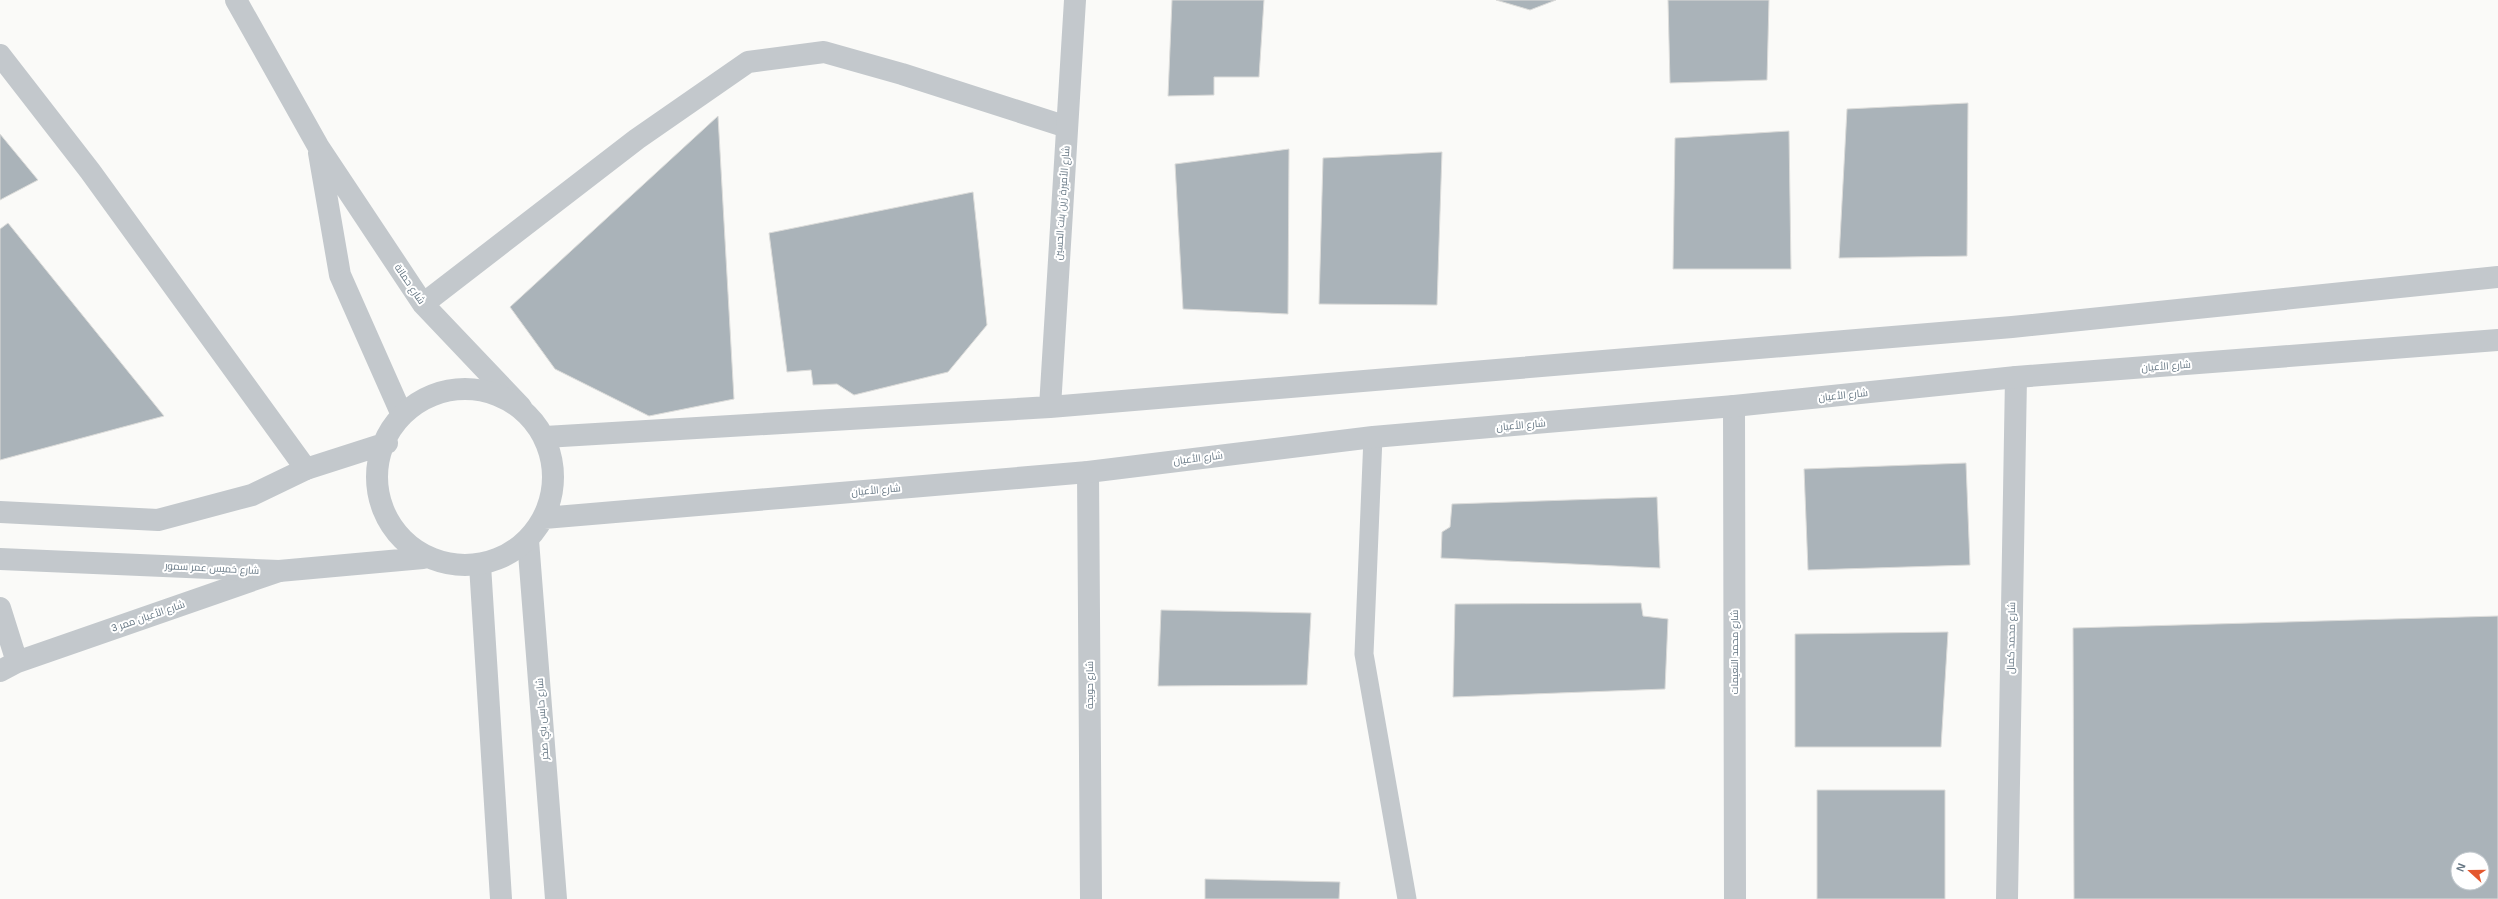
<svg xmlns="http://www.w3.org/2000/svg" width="2498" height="899" font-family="Arial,Cairo,sans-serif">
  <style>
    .building { fill: #aab3b9; stroke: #dcdcda; fill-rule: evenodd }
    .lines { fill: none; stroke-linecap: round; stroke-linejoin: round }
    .service { stroke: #c3c8cc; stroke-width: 19 }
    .minor { stroke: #c3c8cc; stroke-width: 22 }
    .tertiary { stroke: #c3c8cc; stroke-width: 22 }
    .labels { text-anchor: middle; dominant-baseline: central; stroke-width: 4; stroke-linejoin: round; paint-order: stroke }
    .street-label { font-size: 10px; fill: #657683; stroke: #fff }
  </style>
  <rect width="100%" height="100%" fill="#fafaf8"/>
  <path class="building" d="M1172,0H1264L1259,77H1214V95L1168,96Z
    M1496,0H1556L1530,10Z
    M1668,0H1769L1767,80L1670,83Z
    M1968,103L1967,256L1839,258L1847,109Z
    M718,116L734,399L649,416L555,369L510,307Z
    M1789,131L1791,269H1673L1675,138Z
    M0,134L38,180L0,200Z
    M1289,149L1288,314L1183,309L1175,164Z
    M1442,152L1437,305L1319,304L1323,158Z
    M973,192L987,325L948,372L854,395L837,384L813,385L811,370L787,372L769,233Z
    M8,223L164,416L0,460V229Z
    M1966,463L1970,565L1808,570L1804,469Z
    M1657,497L1660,568L1441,558L1442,532L1450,527L1452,504Z
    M1641,603L1643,616L1668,619L1665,689L1453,697L1455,604Z
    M1161,610L1311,613L1307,685L1158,686Z
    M2498,616V899H2074L2073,628ZM2458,859H2482V883H2458Z
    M1948,632L1941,747H1795V634Z
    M1817,790H1945V899H1817Z
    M1205,879L1340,882L1339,899H1205Z"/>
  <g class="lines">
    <path class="service" d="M1373,437L1364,654L1407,899"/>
    <path class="minor" d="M236,0L318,146L423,304L521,407
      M0,55L90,171L306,469
      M319,153L340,275L402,415
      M423,304L637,139L748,62L824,52L902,74L1067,127
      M1734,406L1735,899
      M1088,472L1091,899
      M528,540L556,899
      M480,565L501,899
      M0,608L17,662
      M0,671L17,662L279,571
      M2007,899L2016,377"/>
    <path class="tertiary" d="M377 477a88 88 0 1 1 176 0a88 88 0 1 1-176 0Z
      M1050,407L1075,0
      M545,437L1050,407L2012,327L2498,277
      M0,512L158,520L252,495L306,469L387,443
      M544,518L1088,472L1373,437L1734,406L2016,377L2498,340
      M0,559L279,571L423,558"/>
  </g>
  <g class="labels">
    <g class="street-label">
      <text transform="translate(1062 203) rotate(-86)">شارع الأميرة زين بنت الحسين</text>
      <text transform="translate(410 284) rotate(56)">شارع حمانة</text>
      <text transform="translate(2166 366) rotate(-4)">شارع الأعيان</text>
      <text transform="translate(1843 395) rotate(-6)">شارع الأعيان</text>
      <text transform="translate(1521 425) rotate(-5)">شارع الأعيان</text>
      <text transform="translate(1198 458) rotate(-7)">شارع الأعيان</text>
      <text transform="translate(876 490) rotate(-5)">شارع الأعيان</text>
      <text transform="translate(212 568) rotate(3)">شارع خميس عمر سمور</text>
      <text transform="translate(148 616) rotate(-19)">شارع الأعيان ممر 3</text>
      <text transform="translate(2011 638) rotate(-89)">شارع محمد كمال</text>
      <text transform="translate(1734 652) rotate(-90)">شارع محمد النعيمات</text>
      <text transform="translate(1089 685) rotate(-90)">شارع حويجة</text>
      <text transform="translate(542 719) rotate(-94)">شارع حابس بني صخر</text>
    </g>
  </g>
  <g transform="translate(2470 871) rotate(291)"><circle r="19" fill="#ffffff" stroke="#c1c8cd"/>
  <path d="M0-3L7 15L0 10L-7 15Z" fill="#e4572e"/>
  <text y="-6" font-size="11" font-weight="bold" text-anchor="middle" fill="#657683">N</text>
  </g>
</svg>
